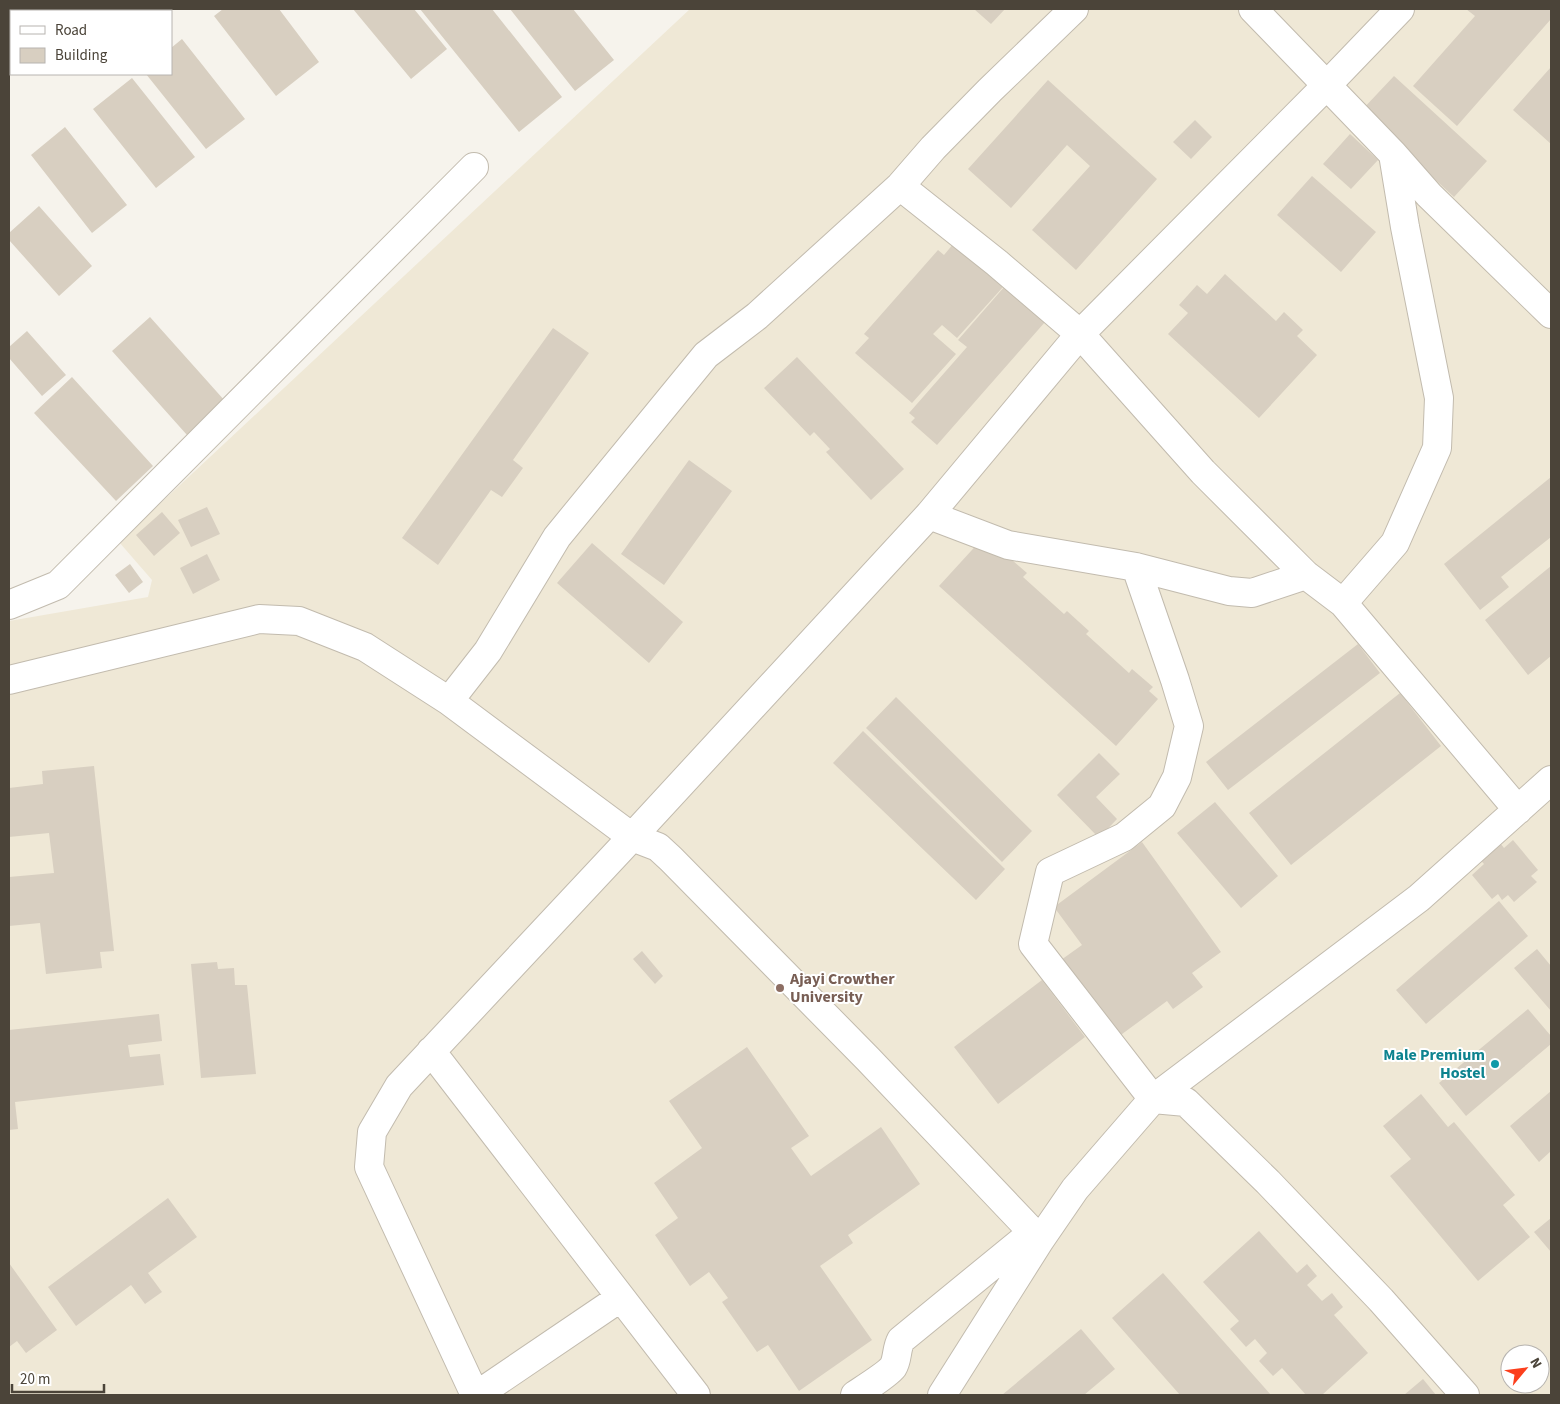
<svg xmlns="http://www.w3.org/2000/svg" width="1560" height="1404" font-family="'Source Sans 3',sans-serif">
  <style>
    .education { fill: #efe8d6; fill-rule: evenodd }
    .building { fill: #d8cfc1 }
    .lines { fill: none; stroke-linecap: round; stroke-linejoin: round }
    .minor-casing { stroke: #c2bbae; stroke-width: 30 }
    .minor { stroke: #fff; stroke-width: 28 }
    .education-dot { fill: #8d6e63; stroke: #fff; stroke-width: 2 }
    .culture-dot { fill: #0f9aa8; stroke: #fff; stroke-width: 2 }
    .labels { text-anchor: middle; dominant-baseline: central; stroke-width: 4; stroke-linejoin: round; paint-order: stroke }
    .education-label { font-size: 16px; font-weight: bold; fill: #785e54; stroke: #fff; text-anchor: start }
    .culture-label { font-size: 16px; font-weight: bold; fill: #0d838f; stroke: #fff; text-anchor: end }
  </style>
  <rect width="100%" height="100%" fill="#f6f3ec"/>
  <path class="education" d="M690,9H1551V1395H9V621L148,597L152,580L119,542ZM1510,1354H1540V1384H1510Z"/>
  <path class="building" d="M223,9H279L319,62L276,96L214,16Z
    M353,9H414L447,49L411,79Z
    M420,9H492L562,97L519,132Z
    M510,9H573L614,60L575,91Z
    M974,9H1005L991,24Z
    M1466,9H1551V19L1457,126L1413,86L1475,16Z
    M182,39L245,119L206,149L146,74H171V48Z
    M1551,67V144L1513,110Z
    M1394,76L1487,161L1454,197L1361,111Z
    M132,78L195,157L156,188L93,109Z
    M1048,80L1157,179L1076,270L1032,230L1090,166L1067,145L1011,208L968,169Z
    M1195,120L1212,137L1191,159L1173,142Z
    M65,127L127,205L92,233L31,155Z
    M1350,134L1378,160L1351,189L1323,164Z
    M1312,176L1376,232L1341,272L1277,215Z
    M39,206L92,266L59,296L9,240V233Z
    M954,243L1003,287L957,338L942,325L933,334L956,354L912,403L855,353L869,338L864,334L938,250L944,255Z
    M1225,274L1276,321L1284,312L1303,330L1297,336L1317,355L1259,418L1168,334L1188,313L1179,305L1197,285L1207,294Z
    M1005,286L1045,322L937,445L911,422L915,418L909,413L967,347L958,340Z
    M150,317L225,401L187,435L112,351Z
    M553,328L589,353L513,460L523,468L502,497L491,490L438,565L402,538Z
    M27,331L66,375L42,396L9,358V347Z
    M797,357L904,469L871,500L826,452L830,449L814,432L810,436L764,388Z
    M72,377L153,466L116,501L34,413Z
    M689,460L732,491L664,585L621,554Z
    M1551,477V537L1501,577L1509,587L1480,610L1444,564Z
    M207,507L220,534L191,547L178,520Z
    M162,512L180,533L154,556L136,535Z
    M982,539L1005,554L1027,573L1023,577L1064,614L1067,611L1089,631L1086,634L1129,673L1132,669L1153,687L1149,691L1158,699L1116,746L939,586Z
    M592,543L683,622L649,663L557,583Z
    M207,554L220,580L193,594L180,568Z
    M130,564L143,582L129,593L115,575Z
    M1551,566V656L1528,675L1485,620Z
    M1358,644L1380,673L1228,790L1206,762Z
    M1400,693L1441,746L1291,865L1249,813Z
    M896,697L1032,831L1002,862L866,728Z
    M863,731L1005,869L976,900L833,763Z
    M1099,753L1120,774L1096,797L1117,819L1099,838L1057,795Z
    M94,766L114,951L100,952L102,968L46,974L40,923L9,926V877L54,873L49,833L9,837V788L43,784L42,771Z
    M1215,802L1278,876L1241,908L1177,833Z
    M1497,839L1504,848L1513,840L1538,870L1531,876L1537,882L1514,902L1508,895L1502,900L1498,894L1492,899L1472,875L1484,864L1477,856Z
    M1142,842L1221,952L1192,973L1203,987L1173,1009L1167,1001L1118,1037L1061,960L1082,945L1054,907Z
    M1499,901L1528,936L1426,1024L1396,990Z
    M1537,949L1551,966V1011L1514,968Z
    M642,951L663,976L655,984L633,959Z
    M217,962L218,969L234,968L235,985H247L256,1074L201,1078L191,964Z
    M1042,980L1085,1037L998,1104L954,1047Z
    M1528,1009L1551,1036V1044L1466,1116L1439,1083Z
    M159,1014L162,1041L128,1045L130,1057L160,1054L164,1085L15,1102L18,1129L9,1130V1030Z
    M747,1047L809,1136L791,1148L811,1176L881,1127L920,1184L848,1235L853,1243L820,1266L872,1340L799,1391L768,1345L757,1352L722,1302L728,1298L709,1272L690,1286L655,1235L678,1218L654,1183L702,1148L669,1101Z
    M1551,1091V1151L1539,1162L1510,1126Z
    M1421,1094L1448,1127L1454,1122L1515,1195L1503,1205L1530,1237L1478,1281L1390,1176L1411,1159L1383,1126Z
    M168,1198L197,1237L148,1273L162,1292L145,1304L131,1285L76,1326L48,1287Z
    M1551,1218V1252L1534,1232Z
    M1259,1231L1297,1273L1307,1264L1317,1276L1307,1285L1322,1301L1332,1293L1343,1307L1334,1315L1368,1353L1322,1395H1306L1282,1368L1273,1376L1259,1361L1267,1353L1255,1339L1246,1347L1230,1329L1239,1321L1203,1282Z
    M9,1263L57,1330L26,1353L17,1341L9,1347Z
    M1163,1273L1271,1395H1180L1112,1318Z
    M1081,1329L1115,1369L1084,1395H1002Z
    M1423,1379L1436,1395H1404Z"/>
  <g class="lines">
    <g class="minor-casing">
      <path id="minor" d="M1253,9L1393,154L1429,195L1551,314
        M900,186L997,263L1080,334L1203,472L1306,575L1343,603L1518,810
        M929,515L1008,545L1136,567L1229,591L1252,593L1306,575
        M1136,567L1175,680L1189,726L1177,777L1162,806L1124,837L1050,872L1033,944L1153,1099L1186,1102L1268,1182L1381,1300L1465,1395
        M1343,603L1395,543L1437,448L1439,398L1405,227L1393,154
        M9,605L58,585L474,167
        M9,680L259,619L299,621L365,647L449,701L632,837L658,847L671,859L868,1059L1040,1240
        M449,701L488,651L557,537L706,355L757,316L900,186L933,148L990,90L1074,9
        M431,1051L696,1395
        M475,1395L369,1167L372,1132L399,1086L632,837L929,515L1080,334L1327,85L1400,9
        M477,1395L620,1298
        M855,1395C864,1389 888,1374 893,1367C898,1359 896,1349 901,1340L1033,1232
        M942,1395L1040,1240L1075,1189L1153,1099L1419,898L1551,780"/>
    </g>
    <use href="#minor" class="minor"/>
  </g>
  <circle class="education-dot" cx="780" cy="988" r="5"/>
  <circle class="culture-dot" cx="1495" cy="1064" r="5"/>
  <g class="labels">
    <g class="education-label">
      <text x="790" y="979">Ajayi Crowther<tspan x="790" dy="18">University</tspan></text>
    </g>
    <g class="culture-label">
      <text x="1485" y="1055">Male Premium<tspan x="1485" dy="18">Hostel</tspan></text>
    </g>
  </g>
  <rect width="1560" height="1404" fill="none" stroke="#4b4439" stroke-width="20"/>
  <rect x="10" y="10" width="162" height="65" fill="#ffffff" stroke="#b7b4b0"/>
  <rect x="20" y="26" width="25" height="8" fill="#ffffff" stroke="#b7b4b0"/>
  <text x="55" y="35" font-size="15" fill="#4b4439">Road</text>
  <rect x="20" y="48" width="25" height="15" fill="#d8cfc1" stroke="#b7b4b0"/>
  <text x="55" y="60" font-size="15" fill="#4b4439">Building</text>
  <g transform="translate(1525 1369) rotate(61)"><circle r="24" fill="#ffffff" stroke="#b7b4b0"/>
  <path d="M0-4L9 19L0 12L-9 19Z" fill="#fc3f1d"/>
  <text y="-8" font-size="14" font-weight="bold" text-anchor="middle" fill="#4b4439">N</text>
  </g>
  <path d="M12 1384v8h92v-8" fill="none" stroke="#4b4439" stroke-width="2.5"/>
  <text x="20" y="1384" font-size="15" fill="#4b4439" stroke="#ffffff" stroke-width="4" paint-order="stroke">20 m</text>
</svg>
